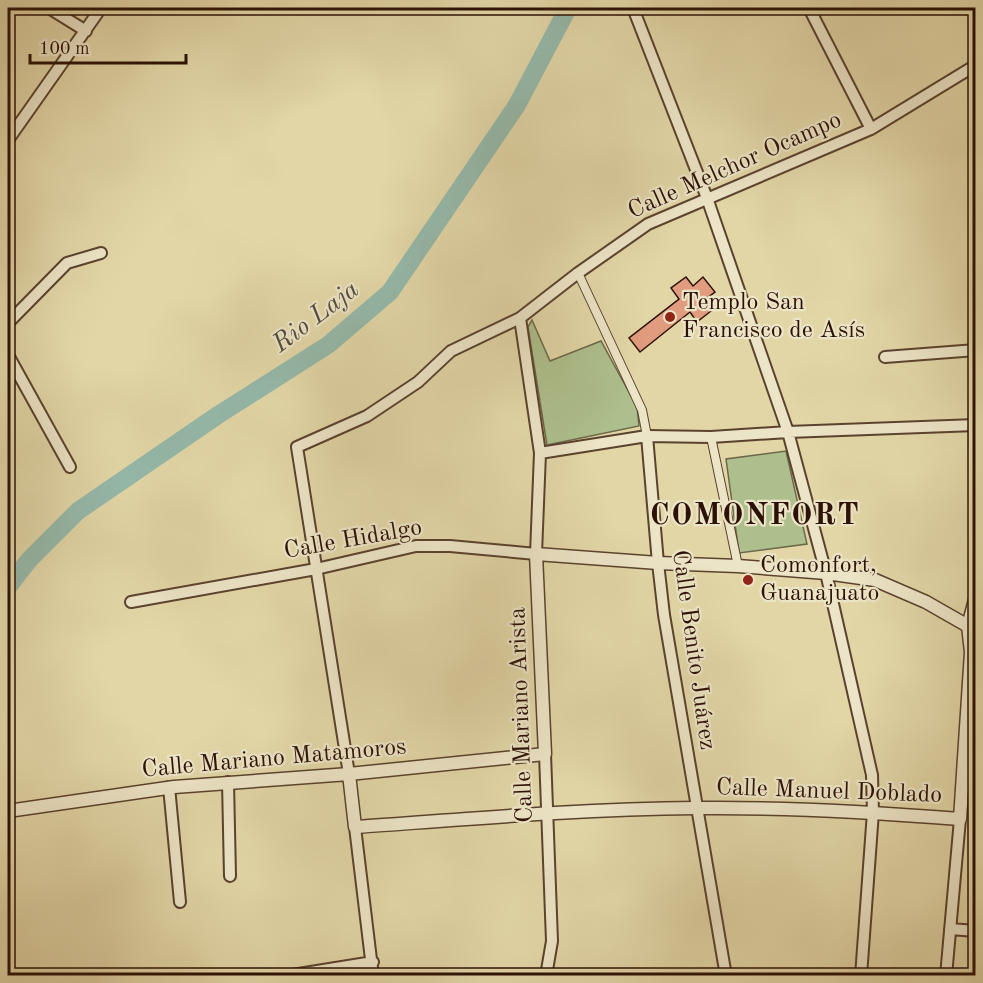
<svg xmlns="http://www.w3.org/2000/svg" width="983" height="983" font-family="'Old Standard TT',serif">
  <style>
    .green { fill: #adbf8c; stroke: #6c6849; stroke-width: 1.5 }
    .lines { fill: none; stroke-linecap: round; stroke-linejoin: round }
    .river { stroke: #95b9aa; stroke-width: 18 }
    .building { fill: #e19b7e; stroke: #2c1106; stroke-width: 1.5 }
    .pedestrian-casing { stroke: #5a422e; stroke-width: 10 }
    .minor-casing { stroke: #5a422e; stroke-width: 14 }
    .tertiary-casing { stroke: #5a422e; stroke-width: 15 }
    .pedestrian { stroke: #ece4c6; stroke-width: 8 }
    .minor { stroke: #ece4c6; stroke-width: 10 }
    .tertiary { stroke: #ece4c6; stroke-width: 12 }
    .poi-dot { fill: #8f2418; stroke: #ece4c6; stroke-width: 2 }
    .labels { text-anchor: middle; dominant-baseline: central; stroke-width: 4.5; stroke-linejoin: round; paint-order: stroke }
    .street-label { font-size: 24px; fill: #2c1106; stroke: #ece4c6 }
    .poi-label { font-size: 24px; fill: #2c1106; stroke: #ece4c6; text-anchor: start }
    .water-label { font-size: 26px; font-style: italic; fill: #514c3f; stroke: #ece4c6 }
    .district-label { font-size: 30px; font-weight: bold; letter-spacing: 1.5px; fill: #2c1106; stroke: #ece4c6 }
  </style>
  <rect width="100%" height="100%" fill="#e2d6a7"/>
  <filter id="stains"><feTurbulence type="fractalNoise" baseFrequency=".00333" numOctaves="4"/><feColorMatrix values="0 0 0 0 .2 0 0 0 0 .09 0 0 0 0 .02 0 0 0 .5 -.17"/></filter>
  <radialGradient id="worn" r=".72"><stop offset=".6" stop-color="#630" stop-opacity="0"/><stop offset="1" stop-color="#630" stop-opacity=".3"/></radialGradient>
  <path class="green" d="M532,320L550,361L601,341L637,407L639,426L547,445L528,327Z
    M786,451L807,544L739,553L726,459Z"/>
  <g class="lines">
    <path class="river" d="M8,587L29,560L78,511L218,415L328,345L390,292L517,105L568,8"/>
  </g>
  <path class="building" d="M686,277L693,286L703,277L715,292L703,301L711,311L697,322L690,312L640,352L629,338L679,299L671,288Z"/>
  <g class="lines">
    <g class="pedestrian-casing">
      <path id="pedestrian" d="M578,273L642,410L647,436
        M711,437L738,566"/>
    </g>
    <g class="minor-casing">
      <path id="minor" d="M49,8L86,31
        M633,8L707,198L788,432L826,573L872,775L873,812L861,976
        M809,8L871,129
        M8,140L101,8
        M8,323L67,263L101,253
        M8,355L70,467
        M885,357L976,350
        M647,436L658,563L664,615L726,976
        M540,453L647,436L711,437L788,432L976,425
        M131,602L316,569L416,546H450L536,554L540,453L520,318
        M545,754L552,941L546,976
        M349,774L297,447L367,416L418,382L451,351L520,318L578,273L648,224L871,129L976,65
        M228,782L230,876
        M169,787L180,902
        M355,827L373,976
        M950,929L976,931
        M286,976L373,962
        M946,976L960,819"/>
    </g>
    <g class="tertiary-casing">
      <path id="tertiary" d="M349,774L355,827C468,819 582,809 696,808C784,807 872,812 960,819L971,652L968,626L976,596
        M8,811L174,787L349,774L545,754L536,554L658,563L738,566L826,573L875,580L926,602L968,626L976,636"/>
    </g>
    <use href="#pedestrian" class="pedestrian"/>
    <use href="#minor" class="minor"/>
    <use href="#tertiary" class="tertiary"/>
  </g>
  <g class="poi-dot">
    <circle cx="670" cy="317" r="6"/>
    <circle cx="748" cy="580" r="6"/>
  </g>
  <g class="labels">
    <g class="street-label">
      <text transform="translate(735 166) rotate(-24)">Calle Melchor Ocampo</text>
      <text transform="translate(353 540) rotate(-10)">Calle Hidalgo</text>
      <text transform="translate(693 650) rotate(82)">Calle Benito Juárez</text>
      <text transform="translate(522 715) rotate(-92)">Calle Mariano Arista</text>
      <text transform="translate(274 759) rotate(-5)">Calle Mariano Matamoros</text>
      <text transform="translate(829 792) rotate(2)">Calle Manuel Doblado</text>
    </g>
    <g class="poi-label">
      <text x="682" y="303">Templo San<tspan x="682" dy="28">Francisco de Asís</tspan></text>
      <text x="760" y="566">Comonfort,<tspan x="760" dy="28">Guanajuato</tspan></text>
    </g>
    <g class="water-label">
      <text transform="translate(316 317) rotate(-37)">Rio Laja</text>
    </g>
    <g class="district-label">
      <text x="755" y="516">COMONFORT</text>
    </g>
  </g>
  <rect width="983" height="983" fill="none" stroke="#e2d6a7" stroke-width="30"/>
  <rect x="9" y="9" width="965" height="965" fill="none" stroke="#2c1106" stroke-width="3"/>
  <rect x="15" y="15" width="953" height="953" fill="none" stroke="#2c1106" stroke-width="1.5"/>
  <path d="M30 54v9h156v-9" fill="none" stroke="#2c1106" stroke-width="3"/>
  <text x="39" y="54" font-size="18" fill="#2c1106" stroke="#ece4c6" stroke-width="4.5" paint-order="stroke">100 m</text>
  <rect width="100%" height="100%" filter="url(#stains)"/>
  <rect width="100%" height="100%" fill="url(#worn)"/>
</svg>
